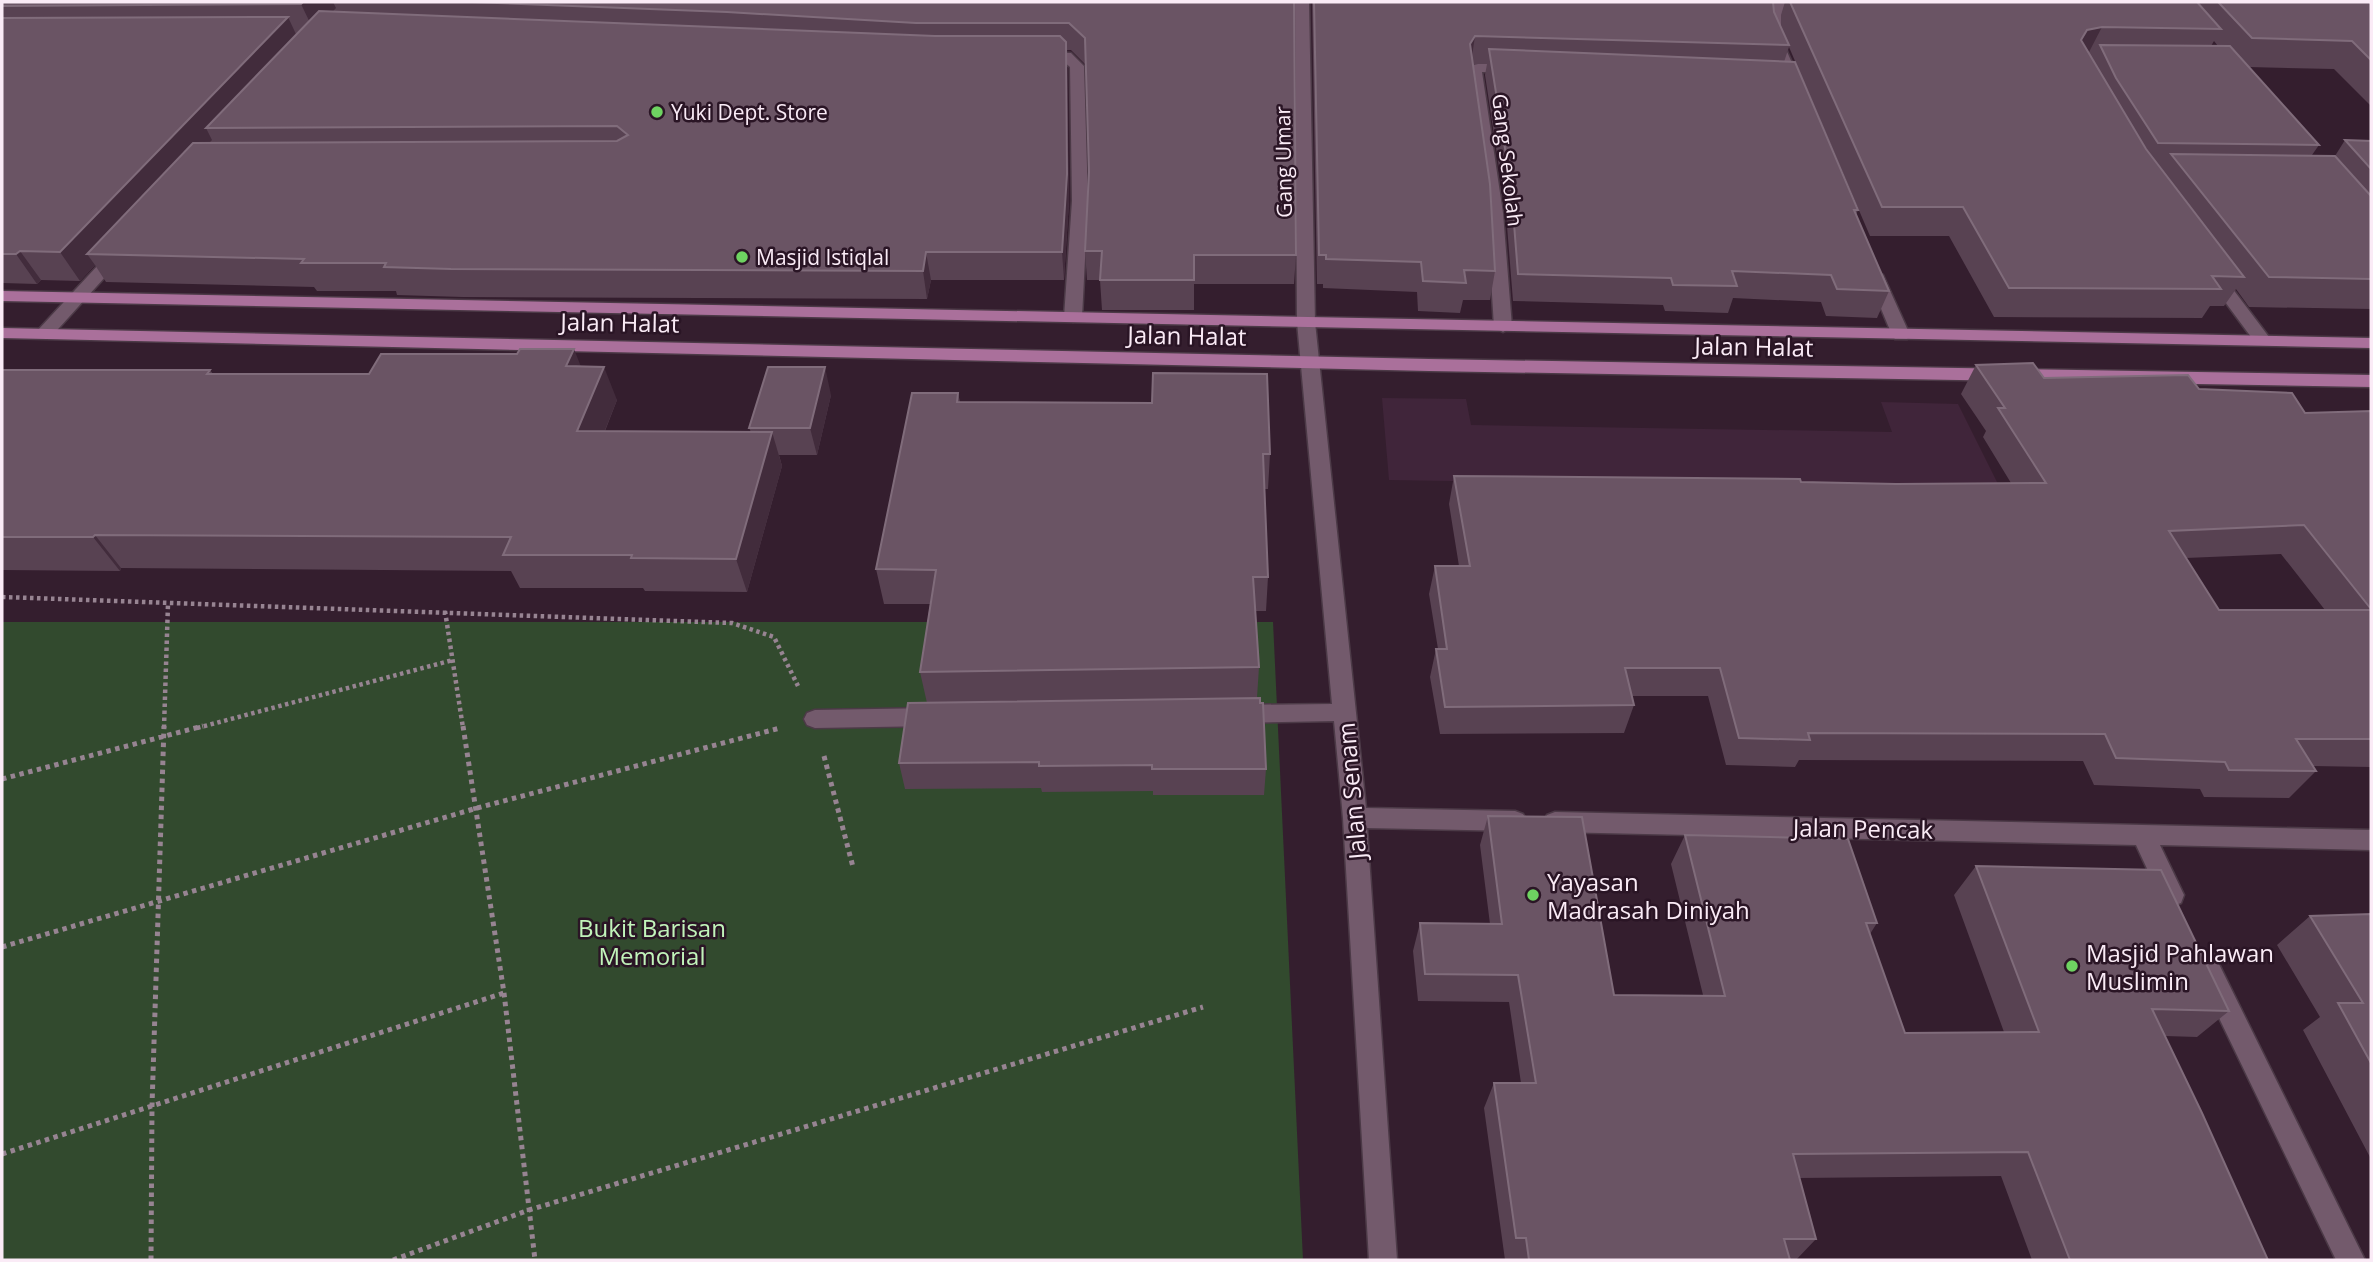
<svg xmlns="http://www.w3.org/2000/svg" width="2373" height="1262" font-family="'Open Sans',sans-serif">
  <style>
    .built { fill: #40253a }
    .green { fill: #324a2e }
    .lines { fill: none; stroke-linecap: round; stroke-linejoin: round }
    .minor-casing { stroke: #4c3a47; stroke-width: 3 }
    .major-casing { stroke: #4c3a47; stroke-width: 3 }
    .path-far1 { stroke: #978492; stroke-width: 4.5; stroke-dasharray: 3.5 3.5; stroke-linecap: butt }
    .path { stroke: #978492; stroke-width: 5; stroke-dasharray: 4.5 4.5; stroke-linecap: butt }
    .minor { fill: #735a6c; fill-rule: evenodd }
    .major { fill: #aa709b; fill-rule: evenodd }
    .wall { fill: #584252; fill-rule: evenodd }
    .shaded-wall { fill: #422c3c }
    .building { fill: #6a5464; stroke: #806c7b; stroke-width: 2 }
    .poi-dot { fill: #6ed361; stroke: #2a1525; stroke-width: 2.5 }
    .labels { text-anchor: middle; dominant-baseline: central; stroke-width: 5; stroke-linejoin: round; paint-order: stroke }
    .far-poi-label { font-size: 21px; fill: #faebf6; stroke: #2a1525; text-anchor: start }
    .far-street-label { font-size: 21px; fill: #faebf6; stroke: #2a1525 }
    .street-label { font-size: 24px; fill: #faebf6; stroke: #2a1525 }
    .poi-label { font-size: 24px; fill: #faebf6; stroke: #2a1525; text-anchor: start }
    .park-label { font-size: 24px; fill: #c1f4ba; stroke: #2a1525 }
  </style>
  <rect width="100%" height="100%" fill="#341e2e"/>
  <path class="built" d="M1382,398L1466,399L1471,425L1892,432L1881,402L1958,404L2001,490L1389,480Z"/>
  <path class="green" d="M2,622H1273L1303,1260H2Z"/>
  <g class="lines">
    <g class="minor-casing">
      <path id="minor" d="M1295,2H1309L1315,322L1366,808L1515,811L1523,814L1527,821L1523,828L1515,831L1367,828L1397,1260H1369L1343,818L1334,721L1235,723L1227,720L1224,714L1227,708L1235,705L1332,704L1297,322Z
        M1773,2H1786C1772,33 1791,59 1804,87L1802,90H1792C1776,64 1759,31 1773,2Z
        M1038,52L1071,53L1084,66L1088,201L1082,317L1073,322L1064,317L1072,201L1070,67L1062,60L1033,59L1031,56Z
        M1478,64H1513L1520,68L1513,72H1482L1503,213L1512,327L1503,332L1494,327L1487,213L1468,72L1473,65Z
        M118,248L126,253L124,256L50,338H38L35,334L38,330L112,250Z
        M1875,270L1883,275L1910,335L1907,339H1895L1892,335L1867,275Z
        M2214,271L2220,272L2269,337L2272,341L2269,345H2257L2206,276Z
        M933,708L941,711L944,717L941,723L933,726L815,728L807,725L804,719L807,713L815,710Z
        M1555,812L2371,830V850L2160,845L2184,895L2181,903L2172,906L2163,903L2136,845L1555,832L1547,829L1543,822L1547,815Z
        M2205,951L2214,954L2365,1260H2336L2192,962L2196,954Z"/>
    </g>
    <g class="major-casing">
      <path id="major" d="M2,291L2371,338V348L2,301Z
        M2,328L1429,359L2371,375V387L1429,371L2,338Z"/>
    </g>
    <path class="path-far1" d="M2,597L732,623L774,637L798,686
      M445,611L463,728
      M164,728L168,604
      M197,728L453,660"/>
    <path class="path" d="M463,726L504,993L535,1260
      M824,756L853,867
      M2,779L203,726
      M2,947L477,808L780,728
      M2,1154L504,993
      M151,1260L152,1106L164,726
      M393,1260L529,1210L1203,1007"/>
    <use href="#minor" class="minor"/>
    <use href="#major" class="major"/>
  </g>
  <path class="wall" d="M2,2H1294L1296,255L1294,284H1194V310H1102L1100,280H1087L1085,251L1089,172L1086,65L1071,50H1066L1069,201L1064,280H931L927,299L463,297L397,295L396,291H317L314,287L106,282L95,265L80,281L41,280L37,284L2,283Z
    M1312,2H1773L1774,12L1781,28V15L1785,2H2371V106L2334,69L2248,67L2319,145L2312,155L2335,156L2345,140L2371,169V309L2249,307L2236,289L2224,306H2210L2202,318L1994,317L1949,236H1870L1789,47L1784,62L1858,210L1856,215L1889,291L1877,318L1826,316L1821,302L1733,298L1728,313L1665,311L1663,305L1513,301L1506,213L1485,75L1487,64H1472L1495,271L1490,300H1463L1460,313L1418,311L1417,292L1323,288V284H1317ZM2214,41L2218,46H2211Z
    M1976,365L2044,378L2199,389L2305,413L2371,411V767L2313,766L2316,771L2289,798L2204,797L2200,789L2094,785L2083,761L1799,760L1795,767L1726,765L1708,696H1632L1634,705L1624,733L1440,734L1430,677L1436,649H1438L1429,594L1435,566H1459L1449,504L1454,476L1896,484L2011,483L1983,437L1986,431L1961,394ZM2281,554L2325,610H2219L2186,558Z
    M581,366L617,400L605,431L751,432L749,428L831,395L817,455H779L782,466L747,592L645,591L643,588H520L511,571L121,568L120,571L2,570V370H210L213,374H369Z
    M958,393L960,402L1270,454L1268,489H1265L1268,577L1266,611H1255L1259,667L1257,698L1266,769L1264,795H1153V791L1042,792L1041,788L905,789L899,763L927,703L920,672L930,604H884L876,569Z
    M1488,816L1614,995H1703L1671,864L1685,835L1877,923L1870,934L1905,1033L2004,1032L1954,895L1976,866L2229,1011L2197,1037L2165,1036L2268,1260H2032L2001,1176L1799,1178L1816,1239L1796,1260H1505L1484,1108L1494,1083H1521L1509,1002L1418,1001L1413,951L1420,923L1490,924L1480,845Z
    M2371,914V1159L2303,1030L2320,1017L2277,945L2310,916Z"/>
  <path class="shaded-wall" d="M303,2H333L336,8L314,31L301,4Z
    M288,17L301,45L206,128L212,140L105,254H87L95,265L80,281L60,252Z
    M2102,27L2088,54L2068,68L2087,30Z
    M1475,36L1471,63L1470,44Z
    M1066,42L1067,68L1069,201L1064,280L1062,252Z
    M20,251L41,280L37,284L16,254Z
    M926,252L931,280L927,299L923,271Z
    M574,349L587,382L566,366Z
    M604,367L617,400L591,465L577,431Z
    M825,367L831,395L817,455L810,428Z
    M772,432L782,466L747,592L736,559Z
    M95,535L121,568L120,571L93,537Z"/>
  <path class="building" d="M2,2H303L301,4L2,6Z
    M472,2H1294L1296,255H1194V280H1100L1102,251H1085L1089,172L1085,38L1069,23H916L727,12Z
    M1314,2H1773L1774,12L1789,45L1475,36L1470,44L1490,184L1495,271L1464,270L1466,283L1423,281L1421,262L1326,259V255H1319Z
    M1790,2H2197L2221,29L2102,27L2087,30L2081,40L2146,149L2244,277L2212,276L2221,289L2009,288L1963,207H1882Z
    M2218,2H2369L2371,4V60L2352,41L2252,38Z
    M319,11L935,36H1060L1066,42L1067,174L1062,252H926L923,271L451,269L384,267L386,263H301L304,259L87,254L193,143L617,141L628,135L617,126L206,128Z
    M288,17L60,252L20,251L16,254H2V18Z
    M2100,45L2230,46L2319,145L2158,143L2116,78Z
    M1489,49L1795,62L1858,210H1854L1889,291L1837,289L1831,275L1732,271L1737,286L1673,285L1671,278L1518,274L1511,186Z
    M2345,140L2371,141V169Z
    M2171,154L2335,156L2371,196V279L2269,277Z
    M520,349H574L566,366L604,367L577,431L772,432L736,559L631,558L632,555H503L511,537L95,535L93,537H2V370H210L207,374H369L381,354H517Z
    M2033,363L2044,378L2188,375L2199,389L2292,393L2305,413L2371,411V609L2304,525L2169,531L2219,610H2371V739H2296L2316,771L2229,770L2225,762L2116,758L2105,734L1808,733L1810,740L1739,738L1720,668H1625L1634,705L1445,707L1436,649H1447L1435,566H1470L1454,476L1800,479L1801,482L1896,484L2046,483L1998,408H2005L1976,365Z
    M768,367H825L810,428H749Z
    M1153,373L1267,374L1270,454H1263L1268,577H1253L1259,667L920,672L936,570L876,569L912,393H958L957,402L1152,403Z
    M1260,698V703H1263L1266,769H1152V765L1039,766V762L899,763L908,703Z
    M1488,816L1582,817L1614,995L1725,996L1685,835L1848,839L1877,923H1866L1905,1033L2039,1032L1976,866L2161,870L2229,1011L2152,1009L2202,1113L2268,1260H2070L2028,1152L1793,1154L1816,1239H1784L1790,1260H1529L1526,1238H1516L1494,1083H1536L1518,975L1425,974L1420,923L1502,924Z
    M2371,914V1063L2338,1003H2363L2310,916Z"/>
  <g class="poi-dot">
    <circle cx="657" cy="112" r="7"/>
    <circle cx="742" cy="257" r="7"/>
    <circle cx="1533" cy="895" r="7"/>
    <circle cx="2072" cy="966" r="7"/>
  </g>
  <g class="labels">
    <g class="far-poi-label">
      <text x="671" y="112">Yuki Dept. Store</text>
      <text x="756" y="257">Masjid Istiqlal</text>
    </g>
    <g class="far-street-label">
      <text transform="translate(1508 160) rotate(83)">Gang Sekolah</text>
      <text transform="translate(1283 162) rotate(-91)">Gang Umar</text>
    </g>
    <g class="street-label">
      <text transform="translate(620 322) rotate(1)">Jalan Halat</text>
      <text transform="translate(1187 335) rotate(1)">Jalan Halat</text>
      <text transform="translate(1754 346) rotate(1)">Jalan Halat</text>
      <text transform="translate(1351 791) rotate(-95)">Jalan Senam</text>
      <text transform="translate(1863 828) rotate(1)">Jalan Pencak</text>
    </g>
    <g class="poi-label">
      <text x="1547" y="881">Yayasan<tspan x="1547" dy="28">Madrasah Diniyah</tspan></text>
      <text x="2086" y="952">Masjid Pahlawan<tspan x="2086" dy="28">Muslimin</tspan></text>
    </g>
    <g class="park-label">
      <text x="652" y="927">Bukit Barisan<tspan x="652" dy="28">Memorial</tspan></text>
    </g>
  </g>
  <rect width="2373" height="1262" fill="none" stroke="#faebf6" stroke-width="7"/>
</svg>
